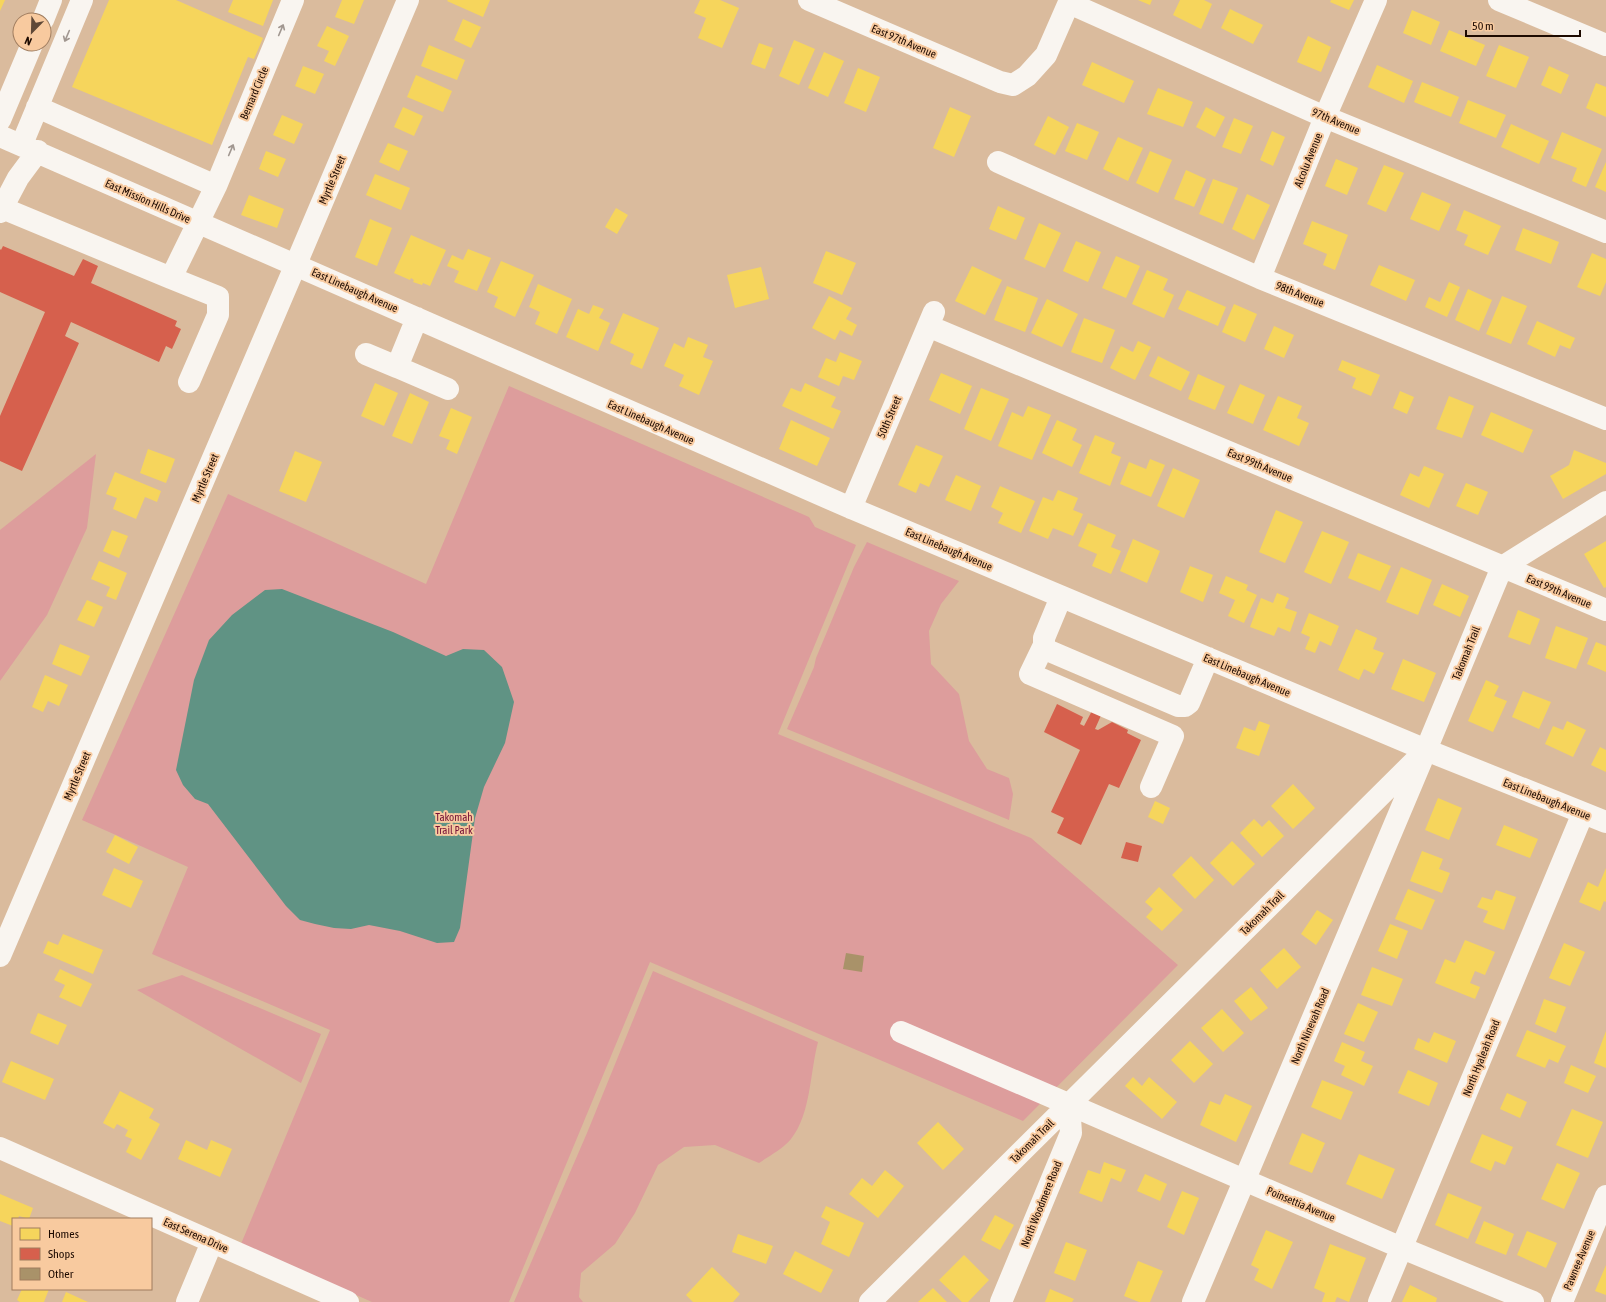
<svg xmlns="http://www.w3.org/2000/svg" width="1606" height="1302" font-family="'Asap Condensed',sans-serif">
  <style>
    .green { fill: #dd9d9c }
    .water { fill: #609384 }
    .homes { fill: #f6d55c }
    .shops { fill: #d6604d }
    .building { fill: #a99269 }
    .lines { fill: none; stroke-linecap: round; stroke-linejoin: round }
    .minor { stroke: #f9f5f0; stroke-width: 22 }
    .oneway { stroke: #a19790 }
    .labels { text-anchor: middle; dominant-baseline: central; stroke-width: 4; stroke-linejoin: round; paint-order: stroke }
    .street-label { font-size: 11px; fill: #1d0a00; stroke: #f8ca9f }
    .park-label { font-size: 11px; fill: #751137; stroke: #f8ca9f }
  </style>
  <rect width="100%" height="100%" fill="#dabb9d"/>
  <path class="green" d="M509,386L809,517L815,527L856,545L778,734L1031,838L1178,965L1023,1121L650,962L509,1302H372L241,1244L330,1030L152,954L188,867L82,820L228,494L426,584Z
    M96,454L87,528L47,615L0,681V530Z
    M867,542L959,581L941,604L929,631L931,664L959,694L969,741L987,769L1009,778L1013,794L1009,820L787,729L814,667L816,658L854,567Z
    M653,971L818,1042C810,1072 811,1114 791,1139C783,1149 769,1156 759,1163L715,1145L684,1147L658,1165L635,1213L615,1244L581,1273L579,1297L583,1302H514L587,1133Z
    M182,975L321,1034L301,1083L137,990Z"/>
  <path class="water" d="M282,589L393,632L446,656L463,649L484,650L502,667L514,702L505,743L484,787L475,818L460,928L454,942L437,943L400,931L369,925L351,929L334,928L315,924L300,920L286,906L208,804L195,799L183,785L176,770L194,680L209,640L232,615L265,590Z"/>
  <path class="homes" d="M0,0H5L0,11Z
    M109,0H176L263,38L254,59L248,57L212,145L72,87Z
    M233,0H273L263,26L228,12Z
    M342,0H364L354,24L335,17Z
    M448,0H490L483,17L447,1Z
    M700,0H720L739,8L722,48L698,38L706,18L694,13Z
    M1138,0H1152L1150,5Z
    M1180,0H1204L1212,4L1201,29L1173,15Z
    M1331,0H1354L1349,10L1330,2Z
    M1230,9L1263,25L1253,44L1221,28Z
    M1412,10L1440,22L1431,45L1403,33Z
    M463,19L481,27L471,48L454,40Z
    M327,26L349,36L335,66L324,61L329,51L317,46Z
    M1449,30L1485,45L1476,66L1440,51Z
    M1308,36L1331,47L1321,72L1297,62Z
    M794,40L815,49L799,85L779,76Z
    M759,43L773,48L765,69L751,64Z
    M429,45L465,60L457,80L421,66Z
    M1499,45L1529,57L1516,88L1486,76Z
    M824,52L844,61L828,97L808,88Z
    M1092,62L1134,81L1124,103L1082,85Z
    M1377,65L1413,81L1404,103L1368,87Z
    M303,66L324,74L315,94L295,86Z
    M1549,66L1569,75L1561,94L1541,85Z
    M858,68L880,77L866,112L844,103Z
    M416,75L452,91L443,112L407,97Z
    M1422,82L1459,97L1451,117L1414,102Z
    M1596,83L1606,87V117L1586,108Z
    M1158,88L1193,102L1183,127L1147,114Z
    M1468,100L1506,115L1496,138L1459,123Z
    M403,107L423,116L414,136L394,127Z
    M950,107L971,116L954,157L933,148Z
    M1206,107L1225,117L1215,137L1196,127Z
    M282,115L303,124L294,144L273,135Z
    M1048,116L1069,127L1055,155L1034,145Z
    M1234,118L1253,126L1241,154L1222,147Z
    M1077,123L1099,132L1087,160L1065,151Z
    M1511,124L1549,141L1539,164L1501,147Z
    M1272,131L1285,137L1273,166L1260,160Z
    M1562,132L1602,149L1586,187L1572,181L1577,168L1551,158Z
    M1118,137L1143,148L1128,181L1103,169Z
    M388,143L408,151L399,171L379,162Z
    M266,151L286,159L278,177L259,169Z
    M1150,151L1172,160L1158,193L1136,183Z
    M1336,159L1358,168L1347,195L1325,186Z
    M1606,162V192L1595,187Z
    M1384,165L1404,173L1386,212L1367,204Z
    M1186,170L1206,179L1194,207L1174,199Z
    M375,174L410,188L401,210L366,195Z
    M1213,179L1238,188L1223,224L1199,214Z
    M1422,192L1451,204L1439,231L1410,219Z
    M1247,194L1270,205L1254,240L1232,229Z
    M249,195L284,209L277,228L241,215Z
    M998,206L1025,218L1016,240L989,229Z
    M616,208L628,215L617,234L605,227Z
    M1464,210L1501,226L1488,255L1464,245L1468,235L1456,230Z
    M370,219L392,228L377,266L355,257Z
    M1312,221L1348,235L1335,270L1323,265L1327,254L1303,244Z
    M1039,223L1061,233L1045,268L1024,259Z
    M1523,228L1559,242L1551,264L1515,250Z
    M411,235L446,250L430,286L423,283L422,285L413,282L414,280L411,278L410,280L394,273Z
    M1076,241L1101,252L1088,282L1063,271Z
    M468,249L491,258L477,291L454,282L459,271L447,266L452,255L463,260Z
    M826,251L856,263L842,295L813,283Z
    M1592,253L1606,259V282L1600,296L1577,287Z
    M1116,256L1140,266L1126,298L1102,288Z
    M501,261L534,275L515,317L494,307L498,297L487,292Z
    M1379,265L1415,280L1406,301L1370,285Z
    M972,266L1002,280L985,315L955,301Z
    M761,267L769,299L735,308L727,275Z
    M1147,270L1168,279L1163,290L1174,295L1164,318L1132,304Z
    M1449,282L1460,287L1447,317L1425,307L1429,297L1440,302Z
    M538,284L572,299L557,334L535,324L540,312L529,307Z
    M1007,286L1038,298L1025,332L994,320Z
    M1468,289L1492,300L1479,331L1455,320Z
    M1187,290L1226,307L1218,326L1178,309Z
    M829,296L852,308L846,319L857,325L852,336L840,330L835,340L812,328Z
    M1502,296L1527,306L1511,344L1486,334Z
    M1047,299L1078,314L1062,347L1031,333Z
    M1234,304L1257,314L1245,342L1222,332Z
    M593,305L604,309L599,318L610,323L598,351L566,337L578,309L589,314Z
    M623,313L659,328L642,369L630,364L634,354L610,343Z
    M1084,318L1115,330L1102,363L1071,352Z
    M1537,321L1575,338L1570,349L1560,345L1555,357L1527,344Z
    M1274,326L1294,335L1284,358L1264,349Z
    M688,337L708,345L703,357L713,361L699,395L679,386L684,375L664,366L674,343L684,348Z
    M1138,341L1151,347L1135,380L1110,368L1121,346L1133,352Z
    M840,352L862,361L854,380L843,376L839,386L818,377L826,358L836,362Z
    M1158,356L1190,372L1181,391L1149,376Z
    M1342,360L1380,375L1371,396L1352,388L1356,378L1338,370Z
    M941,373L972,386L960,414L929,400Z
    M1198,374L1225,386L1215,410L1188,399Z
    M375,383L398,393L384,426L361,416Z
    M805,383L836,397L831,407L841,411L833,429L782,406L791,388L801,392Z
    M1240,384L1265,395L1253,424L1227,413Z
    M981,388L1009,399L991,441L964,429Z
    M1400,391L1414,397L1407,414L1393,408Z
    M410,393L429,402L412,444L392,436Z
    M1278,396L1302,406L1297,418L1309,423L1299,446L1263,430Z
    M1449,396L1474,406L1462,438L1436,429Z
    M1028,406L1051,415L1032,460L998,446L1012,412L1023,417Z
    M451,408L472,417L457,454L446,449L450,440L439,436Z
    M1491,412L1533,430L1523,453L1481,435Z
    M791,420L830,438L817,466L779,449Z
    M1057,420L1077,429L1072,440L1082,445L1072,467L1042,453Z
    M1095,435L1115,443L1111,453L1121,457L1110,486L1079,473Z
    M916,445L943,456L929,487L920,483L916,493L898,485Z
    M148,449L175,459L166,483L140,473Z
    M1574,450L1606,463V474L1563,499L1550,476L1569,465Z
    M295,451L322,462L306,502L279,491Z
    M1150,459L1165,465L1151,497L1120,484L1129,462L1146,469Z
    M1424,466L1444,474L1429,508L1400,495L1410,473L1419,477Z
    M1173,468L1200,480L1184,518L1157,506Z
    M115,472L161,491L157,502L145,497L136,519L113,509L117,498L106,494Z
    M956,475L981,486L971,511L945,500Z
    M1466,483L1488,492L1478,515L1456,506Z
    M1000,486L1035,501L1021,533L998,523L1003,513L991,507Z
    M1058,490L1078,498L1073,510L1083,514L1073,536L1053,528L1048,539L1029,531L1043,497L1053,501Z
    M1276,510L1303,522L1285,563L1259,552Z
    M1088,523L1116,535L1111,547L1121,551L1111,574L1092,566L1097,554L1078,546Z
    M112,530L128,536L119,558L103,551Z
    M1322,531L1349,542L1331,584L1304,572Z
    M1133,539L1160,551L1147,583L1120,571Z
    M1606,541V587L1604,588L1584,554Z
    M1358,553L1391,566L1380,591L1348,578Z
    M99,561L127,573L116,600L106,596L110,587L91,579Z
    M1190,566L1213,575L1203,602L1180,592Z
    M1401,567L1432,580L1418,615L1386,602Z
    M1226,576L1248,585L1246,590L1257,595L1244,623L1228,616L1235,600L1219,593Z
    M1442,584L1469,596L1460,617L1433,605Z
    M1277,593L1289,598L1285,608L1297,612L1290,632L1278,627L1274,636L1250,627L1261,598L1273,603Z
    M87,600L103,607L94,627L77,620Z
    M1518,610L1540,619L1530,645L1508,637Z
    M1309,613L1339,626L1331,646L1320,641L1315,653L1305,649L1310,637L1301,633Z
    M1556,626L1588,638L1576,669L1545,658Z
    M1356,629L1377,638L1373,649L1384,653L1374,674L1364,669L1359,680L1338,670Z
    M1596,642L1606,646V672L1587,664Z
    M60,644L90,656L81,676L52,664Z
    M1403,659L1436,673L1424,702L1391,689Z
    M45,675L68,685L59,706L48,701L43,712L32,707Z
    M1486,680L1499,686L1494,696L1507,701L1493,732L1468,721Z
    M1523,691L1551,702L1539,729L1512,717Z
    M1259,721L1270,725L1259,756L1236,748L1244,727L1255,731Z
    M1567,721L1586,730L1573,757L1545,744L1553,726L1563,730Z
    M1600,747L1606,750V772L1591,765Z
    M1293,784L1315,808L1293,829L1271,806Z
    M1438,798L1462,808L1449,840L1425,830Z
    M1155,801L1170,808L1163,824L1148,817Z
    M1254,819L1262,827L1269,820L1284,836L1262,857L1240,833Z
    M1504,825L1538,839L1530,858L1496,845Z
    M115,835L138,847L129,864L106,852Z
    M1232,841L1255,864L1233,886L1210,863Z
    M1422,851L1443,859L1439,869L1450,873L1442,893L1410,881Z
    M1191,856L1214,880L1195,899L1172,875Z
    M114,868L143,881L131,908L102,895Z
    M1606,868V902L1604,901L1600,911L1579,902L1588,882L1598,887Z
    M1159,887L1183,910L1162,931L1146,917L1153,909L1145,902Z
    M1408,889L1435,900L1422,930L1395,919Z
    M1496,890L1516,897L1504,930L1483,922L1488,911L1477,907L1482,897L1492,900Z
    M1317,910L1333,920L1316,945L1301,934Z
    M1390,924L1408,931L1397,959L1378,951Z
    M63,934L103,950L93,974L43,953L48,941L58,945Z
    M1465,940L1495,952L1485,975L1475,971L1470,983L1480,987L1475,999L1435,983L1445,959L1455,963Z
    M1564,943L1585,952L1570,986L1549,978Z
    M1284,948L1301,967L1277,989L1260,970Z
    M1372,967L1403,979L1392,1006L1361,995Z
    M60,969L92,984L81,1007L59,997L65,985L54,980Z
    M1251,987L1268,1008L1251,1021L1234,1001Z
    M1544,999L1566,1007L1556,1033L1535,1024Z
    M1358,1003L1378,1012L1364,1042L1344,1034Z
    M1222,1009L1244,1033L1223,1052L1201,1028Z
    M38,1013L67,1025L58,1045L30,1033Z
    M1527,1030L1566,1046L1558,1063L1549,1059L1545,1068L1516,1056Z
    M1606,1031V1068L1594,1063Z
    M1434,1032L1456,1041L1447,1063L1414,1049L1418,1038L1429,1043Z
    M1190,1041L1213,1064L1194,1083L1171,1060Z
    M1342,1042L1365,1052L1361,1061L1373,1066L1364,1086L1341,1075L1345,1066L1334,1061Z
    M11,1061L54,1079L45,1100L2,1082Z
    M1571,1065L1596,1076L1588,1093L1564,1083Z
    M1408,1070L1438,1083L1429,1106L1398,1093Z
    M1133,1077L1142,1086L1149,1077L1177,1102L1162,1119L1125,1086Z
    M1322,1080L1353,1092L1341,1120L1311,1107Z
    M120,1091L154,1109L149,1118L160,1124L141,1160L126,1152L132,1139L125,1136L128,1130L117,1124L114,1129L103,1123Z
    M1507,1093L1527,1102L1520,1118L1500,1109Z
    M1225,1094L1252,1106L1236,1142L1200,1125L1210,1101L1220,1105Z
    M1572,1109L1603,1122L1588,1158L1556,1145Z
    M938,1122L964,1149L943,1170L917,1143Z
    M1302,1133L1325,1143L1312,1173L1289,1164Z
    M1482,1134L1513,1147L1505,1165L1495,1161L1491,1171L1470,1162Z
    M186,1140L207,1150L211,1140L232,1149L220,1177L178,1159Z
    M1359,1154L1395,1169L1382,1199L1346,1184Z
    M1104,1162L1126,1170L1121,1182L1111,1178L1102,1202L1079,1193L1088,1170L1100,1174Z
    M1557,1163L1580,1173L1564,1209L1541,1199Z
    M885,1170L904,1186L878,1218L849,1194L862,1178L872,1186Z
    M1145,1174L1167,1184L1160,1201L1137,1191Z
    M1182,1191L1199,1198L1184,1235L1167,1227Z
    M1448,1193L1482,1207L1468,1239L1435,1225Z
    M0,1194L33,1208L29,1219L19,1216L18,1219H13V1226L0,1221Z
    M826,1206L864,1223L849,1257L821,1244L830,1222L821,1217Z
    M995,1215L1014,1225L1000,1250L981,1240Z
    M1484,1221L1514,1234L1506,1255L1475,1243Z
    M1266,1230L1293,1242L1272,1289L1254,1280L1259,1269L1251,1265Z
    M1527,1231L1557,1243L1546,1268L1517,1255Z
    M738,1234L773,1246L766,1264L732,1252Z
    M1066,1242L1087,1250L1075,1281L1054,1273Z
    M1330,1244L1366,1258L1349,1302L1337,1297L1335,1302H1322L1325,1293L1314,1288Z
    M795,1251L833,1270L821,1293L783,1274Z
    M964,1255L989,1280L968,1302H962L939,1280Z
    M1138,1261L1163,1271L1150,1302H1139L1124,1296Z
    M1606,1265V1295L1595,1291Z
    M712,1267L740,1294L733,1302H693L686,1295Z
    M1410,1285L1437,1298L1436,1302H1402Z
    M933,1288L947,1302H918Z
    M22,1289H49L44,1302H20L17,1300Z
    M1050,1289L1074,1299L1072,1302H1045Z
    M66,1292L88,1302H62Z"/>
  <path class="shops" d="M3,246L74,276L83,259L98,266L91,283L177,321L175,326L181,329L172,349L166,346L159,362L71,322L65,336L79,343L22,471L0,461V416L45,312L0,292V249L1,250Z
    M1057,704L1083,717L1080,724L1084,726L1094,707L1103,711L1095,729L1098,730L1112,722L1128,730L1127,733L1141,740L1119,788L1109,784L1081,845L1057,833L1064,818L1051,812L1080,750L1044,732Z
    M1126,842L1142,846L1138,862L1121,858Z"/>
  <path class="building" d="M846,953L864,956L862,972L843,969Z"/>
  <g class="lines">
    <path class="minor" d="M809,0L1000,82L1013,85L1027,76L1046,55L1070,0
      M1499,0L1606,45
      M1069,3L1325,117L1606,232
      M43,20L51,0
      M37,107L216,186
      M0,120L32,44
      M0,136L851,508L1426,750L1606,822
      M22,144L82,0
      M998,162L1260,278L1606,419
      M2,208L171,278L216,186L293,0
      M0,212L18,178L38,151
      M171,278L218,297V315L189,382
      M1260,278L1325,117L1376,0
      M417,318L397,367L448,389
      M928,326L1606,610
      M366,354L397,367
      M851,508L934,312
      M1061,597L1044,638V645L1047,650L1178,706H1185L1189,703L1208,658
      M1044,645L1030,674L1173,736L1151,787
      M0,956L296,264L408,0
      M901,1032L1402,1248L1533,1302
      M0,1148L348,1302
      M187,1302L212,1242
      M870,1302L1418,758
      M1001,1302L1071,1133L1069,1104
      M1193,1302L1426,750L1502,567L1606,502
      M1379,1302L1583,813
      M1562,1302L1606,1196"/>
  </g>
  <defs><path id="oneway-shaft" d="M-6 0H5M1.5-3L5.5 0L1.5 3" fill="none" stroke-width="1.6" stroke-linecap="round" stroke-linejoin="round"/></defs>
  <g class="oneway">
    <use href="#oneway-shaft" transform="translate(281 30) rotate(-67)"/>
    <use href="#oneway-shaft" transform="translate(67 36) rotate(113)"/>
    <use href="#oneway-shaft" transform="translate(231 150) rotate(-67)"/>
  </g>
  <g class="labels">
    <g class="street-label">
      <text transform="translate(904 41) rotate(23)">East 97th Avenue</text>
      <text transform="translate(254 93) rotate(-67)">Bernard Circle</text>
      <text transform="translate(1336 121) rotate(23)">97th Avenue</text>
      <text transform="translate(1308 160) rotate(-68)">Alcolu Avenue</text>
      <text transform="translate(332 180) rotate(-67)">Myrtle Street</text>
      <text transform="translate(148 201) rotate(24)">East Mission Hills Drive</text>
      <text transform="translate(355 290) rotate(24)">East Linebaugh Avenue</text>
      <text transform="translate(1300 294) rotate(22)">98th Avenue</text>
      <text transform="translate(889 417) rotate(-67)">50th Street</text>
      <text transform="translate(651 422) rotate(24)">East Linebaugh Avenue</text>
      <text transform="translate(1260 465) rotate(23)">East 99th Avenue</text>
      <text transform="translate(205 478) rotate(-67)">Myrtle Street</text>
      <text transform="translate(949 549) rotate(23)">East Linebaugh Avenue</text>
      <text transform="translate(1559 591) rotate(23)">East 99th Avenue</text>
      <text transform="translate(1466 653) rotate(-68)">Takomah Trail</text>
      <text transform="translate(1247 675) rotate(23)">East Linebaugh Avenue</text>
      <text transform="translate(77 776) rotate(-67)">Myrtle Street</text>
      <text transform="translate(1547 799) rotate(22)">East Linebaugh Avenue</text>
      <text transform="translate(1262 913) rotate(-45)">Takomah Trail</text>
      <text transform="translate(1310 1026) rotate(-67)">North Ninevah Road</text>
      <text transform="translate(1481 1058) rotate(-68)">North Hyaleah Road</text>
      <text transform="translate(1032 1141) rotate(-45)">Takomah Trail</text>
      <text transform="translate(1041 1204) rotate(-68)">North Woodmere Road</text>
      <text transform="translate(1301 1204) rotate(23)">Poinsettia Avenue</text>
      <text transform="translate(196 1235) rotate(24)">East Serena Drive</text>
      <text transform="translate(1579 1260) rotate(-67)">Pawnee Avenue</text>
    </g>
    <g class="park-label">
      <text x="454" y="817">Takomah<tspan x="454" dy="13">Trail Park</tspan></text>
    </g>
  </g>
  <rect x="12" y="1218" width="140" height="72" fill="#f8ca9f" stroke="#a07d5f"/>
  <rect x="20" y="1228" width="20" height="12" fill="#f6d55c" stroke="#a07d5f"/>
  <text x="48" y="1238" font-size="12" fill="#1d0a00">Homes</text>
  <rect x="20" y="1248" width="20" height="12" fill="#d6604d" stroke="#a07d5f"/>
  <text x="48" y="1258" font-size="12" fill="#1d0a00">Shops</text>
  <rect x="20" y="1268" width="20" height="12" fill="#a99269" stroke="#a07d5f"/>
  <text x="48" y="1278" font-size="12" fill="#1d0a00">Other</text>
  <g transform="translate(32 32) rotate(203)"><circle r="19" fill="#f8ca9f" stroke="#a07d5f"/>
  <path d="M0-3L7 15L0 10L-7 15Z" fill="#5f4837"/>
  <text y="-6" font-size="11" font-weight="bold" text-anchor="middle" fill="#1d0a00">N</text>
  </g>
  <path d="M1466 30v6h114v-6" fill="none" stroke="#1d0a00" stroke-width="2"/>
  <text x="1472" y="30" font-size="12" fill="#1d0a00" stroke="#f8ca9f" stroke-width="3" paint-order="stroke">50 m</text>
</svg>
